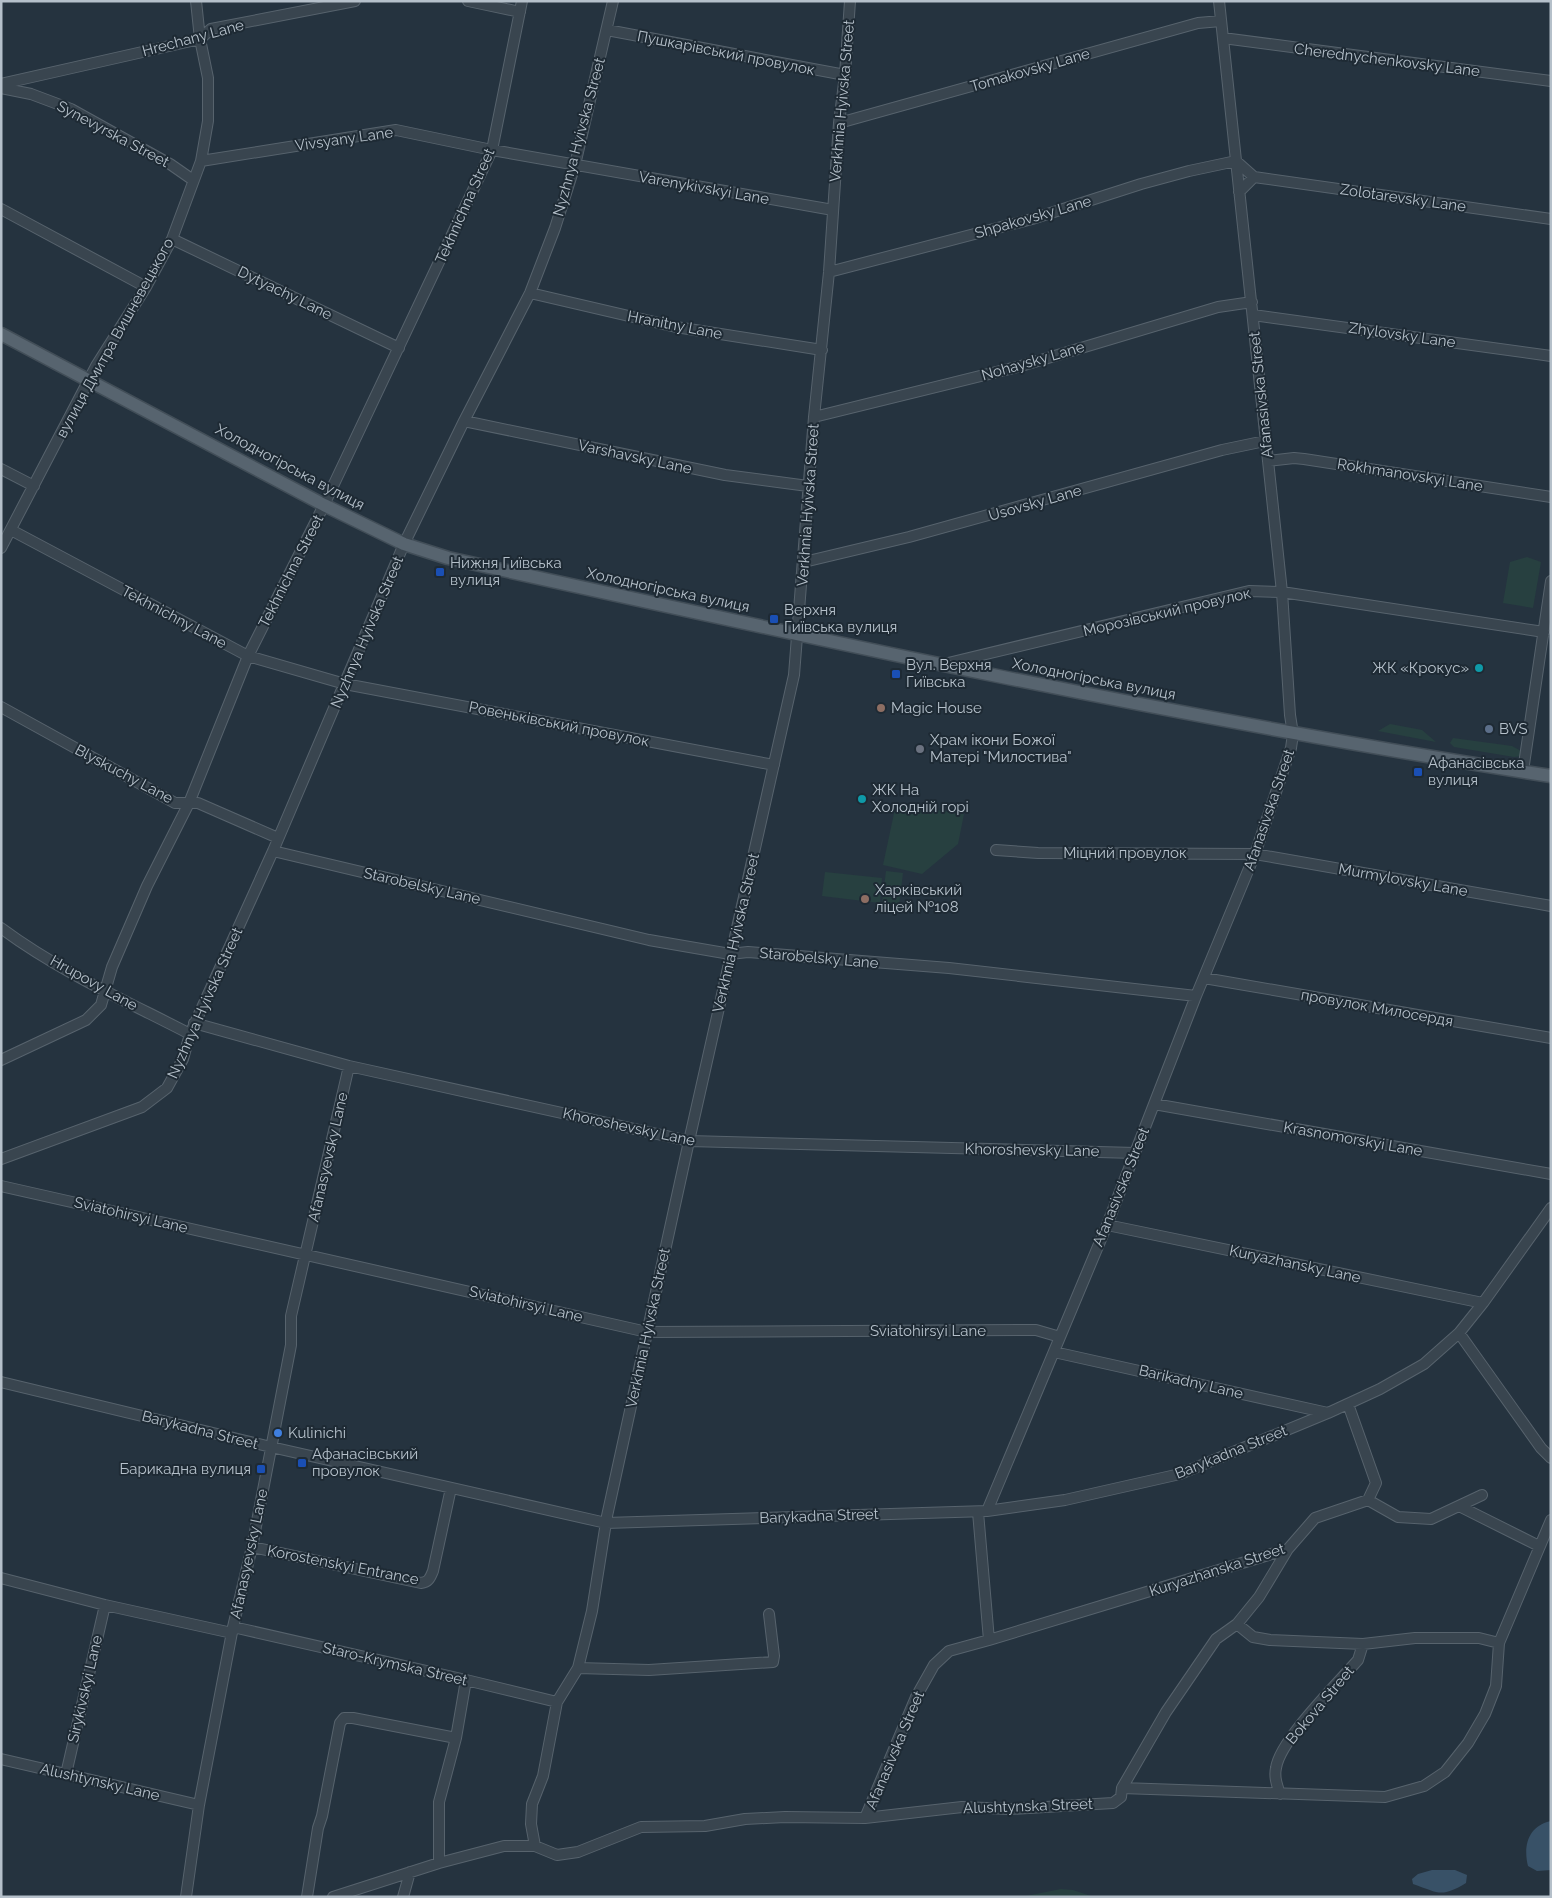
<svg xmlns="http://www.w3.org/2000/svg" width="1552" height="1898" font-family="Raleway,sans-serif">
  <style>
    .green { fill: #274040 }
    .water { fill: #385167 }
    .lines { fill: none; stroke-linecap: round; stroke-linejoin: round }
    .minor-casing { stroke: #57636d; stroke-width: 12 }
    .major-casing { stroke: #424e58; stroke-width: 15 }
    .minor { stroke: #39454f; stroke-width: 10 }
    .major { stroke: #57646f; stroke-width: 12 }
    .transit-dot { fill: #1a4fb4; stroke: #1e2a34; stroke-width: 2 }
    .culture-dot { fill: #0f9aa8; stroke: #1e2a34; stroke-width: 2 }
    .education-dot { fill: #8d6e63; stroke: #1e2a34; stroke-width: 2 }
    .service-dot { fill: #5c6f8a; stroke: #1e2a34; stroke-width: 2 }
    .worship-dot { fill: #6b7280; stroke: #1e2a34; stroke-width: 2 }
    .shop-dot { fill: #3f7fe0; stroke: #1e2a34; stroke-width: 2 }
    .labels { text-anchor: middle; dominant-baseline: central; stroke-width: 4; stroke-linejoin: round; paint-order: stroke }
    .street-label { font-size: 15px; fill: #b5c0ca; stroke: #1e2a34 }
    .poi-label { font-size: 15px; fill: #b5c0ca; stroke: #1e2a34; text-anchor: start }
  </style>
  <rect width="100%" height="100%" fill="#25333f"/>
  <path class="green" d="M1527,557L1541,562L1533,608L1503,603L1510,562Z
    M1390,724L1422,730L1436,742L1378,731Z
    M1453,738L1512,746L1521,751L1522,756L1514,757L1454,747L1450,743Z
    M896,804L964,814L958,844L922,874L883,865Z
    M886,871L903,873L899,905L882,903Z
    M825,872L882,878L880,903L822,896Z
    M1061,1889L1073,1890L1094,1897H1021Z"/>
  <path class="water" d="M1551,1821V1870L1537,1871L1528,1866C1523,1846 1528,1826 1551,1821Z
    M1432,1870H1455L1467,1875L1466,1883C1441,1898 1439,1893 1413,1884L1412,1879L1418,1874Z"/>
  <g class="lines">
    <g class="minor-casing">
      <path id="minor" d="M468,1L520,12
        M607,30L845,75
        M1223,38L1551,81
        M1,84L200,39L211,29L355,1
        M1,88L31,94L71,109L170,164L193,180
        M839,123L1198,23L1221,21
        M201,161L396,130L492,150L833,210
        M1239,192L1254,177L1551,219
        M1,209L146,287
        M172,239L399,348
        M829,272L1032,219L1141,184L1189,171L1236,161L1254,177
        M530,293L676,327L822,350
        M1253,315L1551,356
        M814,417L1021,366L1218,307L1252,302
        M464,421L725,475L808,486
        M1268,461L1294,458L1304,459L1551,497
        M1,469L34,486
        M11,530L248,656L345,684L774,765
        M1,548L96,366L146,287L172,239L201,161L208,121V78L200,39L196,1
        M804,562L909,537L1222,450L1265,441
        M944,664L1249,591L1282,592L1544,632
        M1,707L175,803H198L278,838
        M1523,771L1551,581
        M996,850L1038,853L1255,854L1551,906
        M273,851L649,940L730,954L748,952L949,968L1196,996
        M1,928C59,971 126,1001 190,1034
        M1204,978L1551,1038
        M194,1023L349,1066L689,1141L1135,1153
        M1,1060L86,1020L101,1005L112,967L147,886L189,803L248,656L324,505L492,150L522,1
        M1154,1104L1551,1174
        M1,1159L142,1107L167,1088L183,1059L190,1034L273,851L404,544L464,421L530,293L555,228L575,165L613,1
        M1,1186L647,1332L1036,1330L1060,1337
        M1107,1225L1483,1303
        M1459,1333L1541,1448L1551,1458
        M1054,1352L1328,1413
        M1,1382L271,1447L606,1523L987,1511L1065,1500L1180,1474L1328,1413L1380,1389L1424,1364L1459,1333L1483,1303L1551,1208
        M1348,1404L1376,1483L1368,1500
        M1459,1506L1539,1546
        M987,1511L1107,1225L1196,996L1255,854L1291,748L1293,734L1290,715L1282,592L1219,1
        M252,1547L421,1583C429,1582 430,1578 433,1571L451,1488
        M1,1578L105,1605L232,1633
        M1237,1624L1253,1637L1270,1640L1363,1644L1415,1638H1479L1499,1643
        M233,1627L466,1680L557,1702
        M989,1640L1288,1549L1315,1518L1368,1500L1398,1517L1431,1519L1482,1495
        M578,1668L649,1670L773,1662L774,1656L769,1614
        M1,1759L199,1805
        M66,1774L105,1605
        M1122,1788L1166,1712L1216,1639L1237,1624L1259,1597L1288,1549
        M1280,1794C1277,1785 1274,1777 1276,1768C1280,1740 1337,1684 1358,1660L1363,1644
        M865,1818L916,1697L934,1665L949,1651L989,1640L978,1512
        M535,1846L531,1824L532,1804L543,1776L557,1702L578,1668L592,1611L607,1516L689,1141L794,675L814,417L829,272L839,123L845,75L850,1
        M439,1863V1802L456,1738L466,1680
        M186,1897L199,1805L233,1627L252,1547L291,1345V1316L349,1066
        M307,1897L318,1828L322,1816L340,1723L344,1718H353L456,1738
        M333,1897L439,1863L504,1846H535L557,1855L578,1852L641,1827L705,1826L745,1819L785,1817L865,1818L962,1807L1010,1809L1113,1803L1121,1797L1122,1788L1385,1797L1424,1786L1445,1772L1468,1743L1485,1714L1496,1686L1499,1643L1551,1520
        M403,1897L410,1872"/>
    </g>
    <g class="major-casing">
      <path id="major" d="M1,334L324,505L404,544L448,558C814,639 1180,719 1551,776"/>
    </g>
    <use href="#minor" class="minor"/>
    <use href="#major" class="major"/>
  </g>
  <g class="transit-dot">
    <rect x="435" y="567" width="10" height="10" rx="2.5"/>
    <rect x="769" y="614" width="10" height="10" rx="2.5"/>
    <rect x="891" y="669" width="10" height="10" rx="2.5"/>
    <rect x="1413" y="767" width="10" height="10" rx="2.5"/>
    <rect x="297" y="1458" width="10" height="10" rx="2.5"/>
    <rect x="256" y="1464" width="10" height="10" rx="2.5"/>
  </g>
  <g class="culture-dot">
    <circle cx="1479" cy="668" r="5"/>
    <circle cx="862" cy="799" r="5"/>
  </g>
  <g class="education-dot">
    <circle cx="881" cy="708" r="5"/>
    <circle cx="865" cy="899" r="5"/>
  </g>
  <circle class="service-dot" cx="1489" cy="729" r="5"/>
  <circle class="worship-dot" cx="920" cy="749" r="5"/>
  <circle class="shop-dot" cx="278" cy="1433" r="5"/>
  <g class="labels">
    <g class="street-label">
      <text transform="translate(193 38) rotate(-15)">Hrechany Lane</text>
      <text transform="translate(726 53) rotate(11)">Пушкарівський провулок</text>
      <text transform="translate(1387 60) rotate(7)">Cherednychenkovsky Lane</text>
      <text transform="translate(1030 70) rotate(-16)">Tomakovsky Lane</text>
      <text transform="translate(842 101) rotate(-85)">Verkhnia Hyivska Street</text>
      <text transform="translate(113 134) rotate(28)">Synevyrska Street</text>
      <text transform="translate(579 137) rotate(-75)">Nyzhnya Hyivska Street</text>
      <text transform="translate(344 139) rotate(-8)">Vivsyany Lane</text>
      <text transform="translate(704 188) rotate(10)">Varenykivskyi Lane</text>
      <text transform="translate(1403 198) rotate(8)">Zolotarevsky Lane</text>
      <text transform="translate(465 206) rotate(-66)">Tekhnichna Street</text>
      <text transform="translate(1033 217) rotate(-16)">Shpakovsky Lane</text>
      <text transform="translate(285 293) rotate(26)">Dytyachy Lane</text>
      <text transform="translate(675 325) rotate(11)">Hranitny Lane</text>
      <text transform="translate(1402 335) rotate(8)">Zhylovsky Lane</text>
      <text transform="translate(115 338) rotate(-61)">вулиця Дмитра Вишневецького</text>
      <text transform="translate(1033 361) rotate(-16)">Nohaysky Lane</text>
      <text transform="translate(1261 395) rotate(-96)">Afanasivska Street</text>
      <text transform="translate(635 457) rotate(12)">Varshavsky Lane</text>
      <text transform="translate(290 467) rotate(28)">Холодногірська вулиця</text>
      <text transform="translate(1410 475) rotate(9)">Rokhmanovskyi Lane</text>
      <text transform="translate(1035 503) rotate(-16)">Usovsky Lane</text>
      <text transform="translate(808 505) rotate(-86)">Verkhnia Hyivska Street</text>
      <text transform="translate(291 571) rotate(-63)">Tekhnichna Street</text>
      <text transform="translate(668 590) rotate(12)">Холодногірська вулиця</text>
      <text transform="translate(1167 612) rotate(-13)">Морозівський провулок</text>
      <text transform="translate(174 617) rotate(28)">Tekhnichny Lane</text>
      <text transform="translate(367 632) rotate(-67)">Nyzhnya Hyivska Street</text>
      <text transform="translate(1094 679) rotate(11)">Холодногірська вулиця</text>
      <text transform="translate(559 724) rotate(11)">Ровеньківський провулок</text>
      <text transform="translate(124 774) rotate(28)">Blyskuchy Lane</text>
      <text transform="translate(1269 810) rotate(-71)">Afanasivska Street</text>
      <text x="1125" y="853">Міцний провулок</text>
      <text transform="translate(1403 880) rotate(10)">Murmylovsky Lane</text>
      <text transform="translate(422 886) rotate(13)">Starobelsky Lane</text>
      <text transform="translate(736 933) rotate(-77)">Verkhnia Hyivska Street</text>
      <text transform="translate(819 958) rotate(5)">Starobelsky Lane</text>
      <text transform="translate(94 983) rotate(29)">Hrupovy Lane</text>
      <text transform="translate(205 1003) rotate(-66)">Nyzhnya Hyivska Street</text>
      <text transform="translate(1377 1008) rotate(10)">провулок Милосердя</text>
      <text transform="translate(629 1127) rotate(12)">Khoroshevsky Lane</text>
      <text transform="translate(1353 1139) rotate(10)">Krasnomorskyi Lane</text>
      <text transform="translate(1032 1150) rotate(1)">Khoroshevsky Lane</text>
      <text transform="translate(328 1157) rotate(-77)">Afanasyevsky Lane</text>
      <text transform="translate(1121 1187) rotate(-68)">Afanasivska Street</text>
      <text transform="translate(131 1215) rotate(13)">Sviatohirsyi Lane</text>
      <text transform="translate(1295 1264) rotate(12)">Kuryazhansky Lane</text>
      <text transform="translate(526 1304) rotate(13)">Sviatohirsyi Lane</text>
      <text transform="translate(648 1328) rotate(-78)">Verkhnia Hyivska Street</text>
      <text x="928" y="1331">Sviatohirsyi Lane</text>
      <text transform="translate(1191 1382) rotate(13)">Barikadny Lane</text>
      <text transform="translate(200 1430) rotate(14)">Barykadna Street</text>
      <text transform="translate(1231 1452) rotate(-22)">Barykadna Street</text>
      <text transform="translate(819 1516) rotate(-2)">Barykadna Street</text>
      <text transform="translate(249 1554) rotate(-78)">Afanasyevsky Lane</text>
      <text transform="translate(343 1565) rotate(11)">Korostenskyi Entrance</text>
      <text transform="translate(1217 1570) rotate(-18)">Kuryazhanska Street</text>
      <text transform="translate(395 1664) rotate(13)">Staro-Krymska Street</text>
      <text transform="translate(85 1689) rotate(-77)">Sirykivskyi Lane</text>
      <text transform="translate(1320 1705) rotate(-50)">Bokova Street</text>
      <text transform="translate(895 1750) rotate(-67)">Afanasivska Street</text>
      <text transform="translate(100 1782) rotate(13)">Alushtynsky Lane</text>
      <text transform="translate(1028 1806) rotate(-2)">Alushtynska Street</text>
    </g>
    <g class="poi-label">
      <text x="450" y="563">Нижня Гиївська<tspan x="450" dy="17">вулиця</tspan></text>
      <text x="784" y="610">Верхня<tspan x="784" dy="17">Гиївська вулиця</tspan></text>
      <text x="906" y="665">Вул. Верхня<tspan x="906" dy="17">Гиївська</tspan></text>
      <text x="1469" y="668" text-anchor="end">ЖК «Крокус»</text>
      <text x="891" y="708">Magic House</text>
      <text x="1499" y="729">BVS</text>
      <text x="930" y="740">Храм ікони Божої<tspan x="930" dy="17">Матері "Милостива"</tspan></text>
      <text x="1428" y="763">Афанасівська<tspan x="1428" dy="17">вулиця</tspan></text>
      <text x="872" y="790">ЖК На<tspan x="872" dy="17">Холодній горі</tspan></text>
      <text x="875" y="890">Харківський<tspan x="875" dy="17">ліцей №108</tspan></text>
      <text x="288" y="1433">Kulinichi</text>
      <text x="312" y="1454">Афанасівський<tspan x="312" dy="17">провулок</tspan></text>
      <text x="251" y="1469" text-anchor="end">Барикадна вулиця</text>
    </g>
  </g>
  <rect width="1552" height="1898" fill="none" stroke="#b5c0ca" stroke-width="5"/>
</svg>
